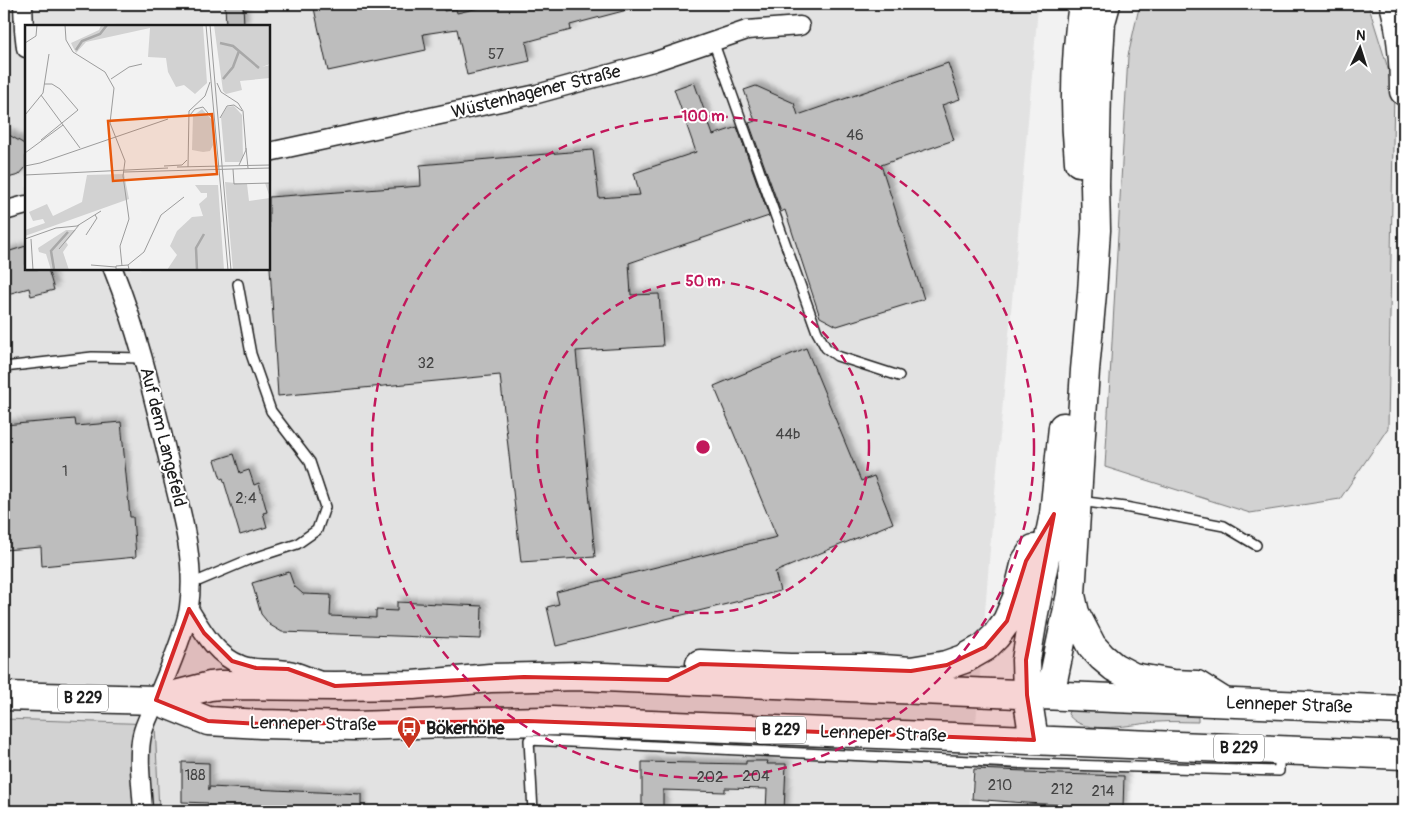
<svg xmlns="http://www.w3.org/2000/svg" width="1408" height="815" font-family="Pangolin,sans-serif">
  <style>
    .built { fill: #e2e2e2; fill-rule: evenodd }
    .green { fill: #d2d2d2; stroke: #777 }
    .building { fill: #bdbdbd; stroke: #1c1c1c; filter: url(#shadow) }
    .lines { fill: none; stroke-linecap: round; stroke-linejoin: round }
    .lane-casing { stroke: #1c1c1c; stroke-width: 12 }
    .street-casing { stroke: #1c1c1c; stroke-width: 21 }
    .primary-casing { stroke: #1c1c1c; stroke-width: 31 }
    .highway-casing { stroke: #1c1c1c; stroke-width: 31 }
    .lane { stroke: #fff; stroke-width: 9 }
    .street { stroke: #fff; stroke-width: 18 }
    .primary { stroke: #fff; stroke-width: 28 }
    .highway { stroke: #fff; stroke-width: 28 }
    .marked { fill: #d62828; fill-opacity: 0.2; stroke: #d62828; stroke-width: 4; stroke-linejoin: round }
    .ring { fill: none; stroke: #c2185b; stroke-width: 2.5; stroke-dasharray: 9 6 }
    .labels { text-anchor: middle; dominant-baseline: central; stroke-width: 4; stroke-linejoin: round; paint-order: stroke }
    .number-label { font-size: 15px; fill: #444 }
    .shield { fill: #fff; stroke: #606060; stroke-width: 1 }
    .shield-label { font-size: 16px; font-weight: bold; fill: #1c1c1c }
    .street-label { font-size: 18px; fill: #1c1c1c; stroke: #fff }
    .poi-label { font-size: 18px; font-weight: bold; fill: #1c1c1c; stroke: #fff; text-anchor: start }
    .inset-river { fill: none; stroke: #a8a8a8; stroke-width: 2.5 }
    .inset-road { fill: none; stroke: #9c9c9c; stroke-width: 1 }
    .view { fill: #e8590c; fill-opacity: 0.15; stroke: #e8590c; stroke-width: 2.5 }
    .inset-edge { fill: none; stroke: #1c1c1c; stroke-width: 2.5 }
    .centre { fill: #c2185b; stroke: #fff; stroke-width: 2.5 }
    .ring-label { font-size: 15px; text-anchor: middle; font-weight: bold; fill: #c2185b; stroke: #fff; stroke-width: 4; stroke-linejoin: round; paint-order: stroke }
  </style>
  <defs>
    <filter id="shadow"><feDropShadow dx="4.5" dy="-4.5" stdDeviation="2.5" flood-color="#0004"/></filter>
  </defs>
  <rect width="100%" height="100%" fill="#f2f2f2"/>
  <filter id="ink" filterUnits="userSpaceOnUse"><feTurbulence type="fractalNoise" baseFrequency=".02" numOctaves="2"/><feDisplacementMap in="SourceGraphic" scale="10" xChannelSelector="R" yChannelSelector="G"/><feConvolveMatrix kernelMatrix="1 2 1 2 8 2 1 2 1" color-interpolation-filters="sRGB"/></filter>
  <g filter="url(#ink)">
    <path class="built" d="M4,4H1040L1038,8L991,537L969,811H159L155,724L4,719ZM26,26H269V269H26Z"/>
    <path class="green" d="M1142,4H1368L1394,88L1388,428L1340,499L1250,513L1105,467L1128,56L1138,12Z
      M1072,709L1198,717V722C1185,722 1171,721 1158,722C1136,723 1083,738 1068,714L1069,711Z
      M4,719L155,724L159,811H4Z"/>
    <path class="building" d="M225,4H243L244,26H226Z
      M313,4H444V11L456,9L457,13L496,4H626L627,10L570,25L571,30L526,42L530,61L467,75L457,29L423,34L426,50L328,71Z
      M948,63L960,99L942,105L954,140L881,165L924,299L837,326L820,317L785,210L781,212L749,123L755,121L744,90L756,86L794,103L798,115Z
      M694,82L713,135L737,127L769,216L629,263L631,295L659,294L663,346L576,351L595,557L521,562L500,375L278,396L269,251V197L421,186L420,165L593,150L599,198L640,195L634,173L696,152L674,89Z
      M4,132L26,145V167L19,175L4,179Z
      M26,246V269H48L54,290L31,296L29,288L4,295V253Z
      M806,348L861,481L874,476L893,523L775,572L780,591L556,646L547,607L559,604L556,592L777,537L714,386Z
      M75,419L76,426L121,422L130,517H133L136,557L42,566L41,547L4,550V425Z
      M234,454L240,473L249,470L254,485L259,483L267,512L263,513L267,527L240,535L223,478L221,479L215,460Z
      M289,572L294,586L303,594L331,595L330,616L376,618V610L397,611V602L482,606L481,639L282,632L270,625L261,614L252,583Z
      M746,761H768L767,764H786L784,811H766L767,789L725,788V792L663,790V811H642V762L746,764Z
      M182,762L209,763V790V787L361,794V811H208V803L182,802Z
      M974,769L1026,771V773L1124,776L1123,808L1025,803L972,799Z"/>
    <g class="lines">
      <g class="lane-casing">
        <path id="lane" d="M713,41L817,332L826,348L837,356L899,376
          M4,367L92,357L144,358
          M1079,501L1125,507L1224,526L1256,545
          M191,584L248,560L297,544L317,530L325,507L310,462L271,411L251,354L238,284
          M533,811L529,740L1032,764L1279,771V754"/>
      </g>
      <g class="street-casing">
        <path id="street" d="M23,4L24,30L26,48
          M269,152L537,94L653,62L747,30L800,26
          M4,211L26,205
          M113,269C138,331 153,396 169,462C180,509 196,558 189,607C188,617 184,627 181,637C173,661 163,684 153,707C149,716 144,726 142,735C137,759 142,788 143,811
          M189,609C202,630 216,656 241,665C256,671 273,667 288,670C298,671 308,677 318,680"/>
      </g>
      <g class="primary-casing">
        <path id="primary" d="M1027,695L1034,740
          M4,696L156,700L210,686L220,685L335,686L413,685L490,678L579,676L1404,710
          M156,700L208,721L261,724L355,726L479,722L551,721L1404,755"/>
      </g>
      <g class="highway-casing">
        <path id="highway" d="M1394,4C1402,33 1404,61 1404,91
          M1079,162C1074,109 1075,56 1083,4
          M1071,595L1075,613L1092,646L1102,657L1114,667L1133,677L1173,684L1197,685L1224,702
          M700,664L790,668H868L911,671L947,665L964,659L985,647L996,636L1007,621L1017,598L1026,561L1034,549
          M1027,695L1026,660L1034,613L1054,514L1063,427
          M1050,695L1071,594L1085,370L1092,293L1096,230L1095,185L1097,88L1101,22L1106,4"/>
      </g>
      <use href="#lane" class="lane"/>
      <use href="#street" class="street"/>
      <use href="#primary" class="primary"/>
      <use href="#highway" class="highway"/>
    </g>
  </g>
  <path class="marked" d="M1054,514L1026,660L1027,695L1034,740L528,721L261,724L208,721L156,700L189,609L204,633L232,661L256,668L288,669L335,686L524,677L668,680L700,664L911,671L947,665L985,647L1007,621L1026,561Z"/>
  <g class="ring">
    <circle cx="703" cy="447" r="166"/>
    <circle cx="703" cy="447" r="331"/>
  </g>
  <defs>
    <g id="bus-pin" transform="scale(1.25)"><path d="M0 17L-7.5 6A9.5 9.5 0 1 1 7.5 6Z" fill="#c8321e" stroke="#fff"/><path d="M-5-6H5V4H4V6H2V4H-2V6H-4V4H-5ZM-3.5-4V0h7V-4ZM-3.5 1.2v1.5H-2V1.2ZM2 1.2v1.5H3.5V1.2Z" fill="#fff"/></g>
  </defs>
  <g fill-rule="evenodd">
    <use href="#bus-pin" x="409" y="728"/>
  </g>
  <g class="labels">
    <g class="number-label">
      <text x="496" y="54">57</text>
      <text x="855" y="135">46</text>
      <text x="426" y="363">32</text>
      <text x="788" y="434">44b</text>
      <text x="65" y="471">1</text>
      <text x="246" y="498">2;4</text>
      <text x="195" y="775">188</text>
      <text x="756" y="776">204</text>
      <text x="710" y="777">202</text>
      <text x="1000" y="785">210</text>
      <text x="1062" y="789">212</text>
      <text x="1103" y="791">214</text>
    </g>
    <g class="shield">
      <rect x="58" y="684.5" width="50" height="27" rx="4"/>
      <rect x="756" y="716.5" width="50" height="27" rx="4"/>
      <rect x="1214" y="734.5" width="50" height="27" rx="4"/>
    </g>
    <g class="shield-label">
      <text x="83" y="698">B 229</text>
      <text x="781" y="730">B 229</text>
      <text x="1239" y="748">B 229</text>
    </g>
    <g class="street-label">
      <text transform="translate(536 92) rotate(-14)">Wüstenhagener Straße</text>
      <text transform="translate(163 437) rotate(76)">Auf dem Langefeld</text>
      <text transform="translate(1289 705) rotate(2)">Lenneper Straße</text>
      <text transform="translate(313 724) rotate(1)">Lenneper Straße</text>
      <text transform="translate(883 734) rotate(2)">Lenneper Straße</text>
    </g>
    <g class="poi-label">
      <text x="426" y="728">Bökerhöhe</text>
    </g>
  </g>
  <g transform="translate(25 25)">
    <rect width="245" height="245" fill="#f2f2f2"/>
    <path d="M76,0H178L182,58L170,69L159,60L151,62L143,47L141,33L123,32L125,3L61,17L51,28L46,18L74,5ZM189,0H245V39L237,42L245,40V53L215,56L217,65L201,69L198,66ZM209,81L217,90L218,131L216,137H200L196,92L202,82ZM177,84L187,95L188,120L185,126L178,127L167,125L168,91ZM99,149L104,174L0,211V205L20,198L18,194L8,196L4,187L22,179L28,191L57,177L62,150ZM200,157L222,159L224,176L245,173L240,158H245V245H208ZM170,160H193L199,245H142L152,230L145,221L152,206L167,192L178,191L174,179L182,172V168H176ZM41,205H51L41,217L43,220L38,227L44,245H26L21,229L14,227L13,223Z" fill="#d2d2d2"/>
    <path class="inset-river" d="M195,18L208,21L234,43M51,25L57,16L75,9L82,0M198,54L208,42L214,26M29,244L26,226L43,207M172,245L171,223L179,209"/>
    <path class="inset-road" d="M40,0L41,15L48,27L80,47L89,63L85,98L100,136L98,151L104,194L95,221L97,241M181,0L203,245M185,0L206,245M0,18L11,11L12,0M86,54L104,42L117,39M192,58L196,67L213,78L218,86L221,125L214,140M16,70L55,123M0,90L18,68L24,29M165,90L170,84L178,82L187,93M195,93L202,81L209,80L217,86M16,115L53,85L35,64L27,59H19M221,123L223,143M0,128L38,100M0,141L15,138L143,94M139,141L157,140L162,135M152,142L245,140M163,142L164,86L180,71L185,57M208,144L209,159L245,158M99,147L245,143M0,150L143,143M61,210L72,193L70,190M0,214L31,203L52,201L76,186M6,214L8,245M34,224L54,200M66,240L91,242M103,240L119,227L136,190L159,172M103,240L104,244H91V241Z"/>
    <path class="view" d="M187,89L192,149L88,156L83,96Z"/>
    <rect width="245" height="245" class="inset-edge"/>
  </g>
  <circle cx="703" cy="447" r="8" class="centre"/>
  <g class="ring-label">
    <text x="703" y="121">100 m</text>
    <text x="703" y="286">50 m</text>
  </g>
  <rect width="1408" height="815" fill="none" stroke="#fff" stroke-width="20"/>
  <rect x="10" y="10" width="1388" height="795" fill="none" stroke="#1c1c1c" stroke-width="2" filter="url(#ink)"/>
  <g transform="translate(1360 48) rotate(4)" stroke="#ffffff" stroke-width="4" paint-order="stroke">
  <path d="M0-4L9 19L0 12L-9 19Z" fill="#1c1c1c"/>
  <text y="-8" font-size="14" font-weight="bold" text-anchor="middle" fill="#1c1c1c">N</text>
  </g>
</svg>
